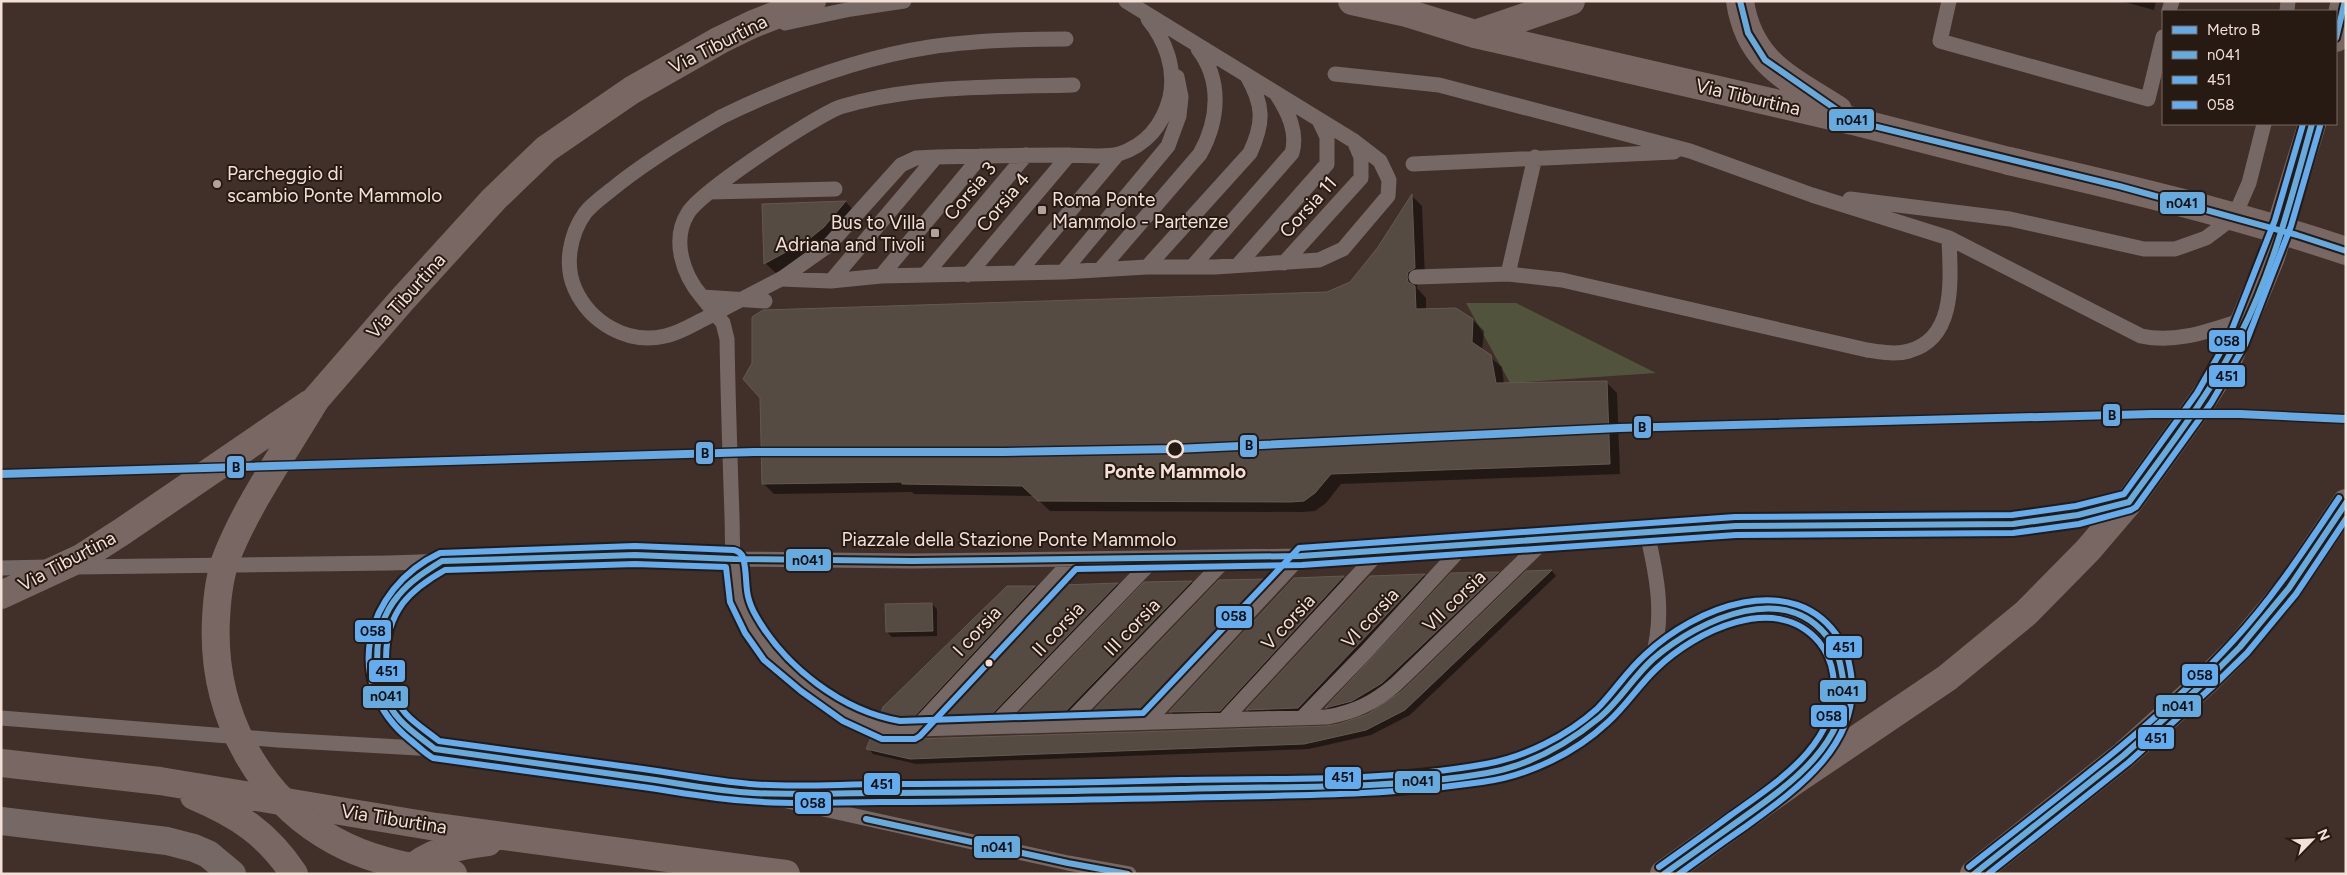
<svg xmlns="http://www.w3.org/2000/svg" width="2347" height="875" font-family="Figtree,sans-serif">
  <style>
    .green { fill: #51533d }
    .shadow { fill: #0007 }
    .building { fill: #564b43; stroke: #645950 }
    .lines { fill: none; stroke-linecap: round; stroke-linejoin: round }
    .lane { stroke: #766865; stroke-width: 15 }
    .street { stroke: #766865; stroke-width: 28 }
    .primary { stroke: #786762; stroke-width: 28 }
    .lane-bridge { stroke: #766865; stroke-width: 15 }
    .primary-bridge { stroke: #786762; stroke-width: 28 }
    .bus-1-casing { stroke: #271a13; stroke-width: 10 }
    .bus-2-casing { stroke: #271a13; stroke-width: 10 }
    .bus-3-casing { stroke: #271a13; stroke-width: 10 }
    .bus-1 { stroke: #66abdf; stroke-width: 6 }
    .bus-2 { stroke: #63acef; stroke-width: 6 }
    .bus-3 { stroke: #63acef; stroke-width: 6 }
    .metro-1-casing { stroke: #271a13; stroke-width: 11 }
    .metro-1 { stroke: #66a9e5; stroke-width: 8 }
    .poi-dot { fill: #b4a29a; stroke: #271a13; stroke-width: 2 }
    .stop-dot { fill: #271a13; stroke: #f3e0d7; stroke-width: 2.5 }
    .bus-dot { fill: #f3e0d7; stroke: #271a13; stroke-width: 2 }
    .labels { text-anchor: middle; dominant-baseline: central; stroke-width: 4; stroke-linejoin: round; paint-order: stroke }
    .street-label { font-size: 19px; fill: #f3e0d7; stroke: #271a13 }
    .poi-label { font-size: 19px; fill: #f3e0d7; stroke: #271a13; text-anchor: start }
    .stop-label { font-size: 19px; font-weight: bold; fill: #f3e0d7; stroke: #271a13 }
    .line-badge { stroke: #271a13; stroke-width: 2 }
    .pale-badge-label { font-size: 14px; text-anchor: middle; font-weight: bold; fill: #111 }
  </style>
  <rect width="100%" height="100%" fill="#403029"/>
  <path class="green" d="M1466,303H1516L1656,373L1510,383Z"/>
  <path class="shadow" d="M2121,1H2156L2154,10Z
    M1412,196L1422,206L1425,279L1418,283L1417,288L1426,298V310L1473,320L1484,331L1482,351L1502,367L1504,384L1606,382L1617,393L1620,474L1341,484L1326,503L1315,511L1302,512L1050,511L1034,496L914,494L912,492L774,494L763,483L1328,294L1351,283L1379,248Z
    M846,202L856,213L819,250L776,273L765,263L763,205Z
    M1552,571L1556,576L1410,715L1371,735L1309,749L916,764L873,754L868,748L884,741L1327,728L1369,715L1403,692L1527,572Z
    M1498,573L1503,578L1387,688L1331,712L1327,708L1452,574Z
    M1424,575L1429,580L1304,713L1252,715L1248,710L1371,577Z
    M1343,578L1348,582L1225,715L1175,717L1171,712L1294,579Z
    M1267,580L1271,585L1148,718L1096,719L1091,715L1219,581Z
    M1191,582L1196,587L1068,720L1021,721L1017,717L1145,584Z
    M1117,584L1122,589L993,722L943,724L939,719L1062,586Z
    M1035,587L1040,592L916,725H892L880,717L1008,588Z
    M932,604L937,609V636L892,637L887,632Z"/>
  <path class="building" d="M1412,194L1415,268L1408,272L1407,277L1408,282L1415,286L1416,309L1456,308L1473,319L1472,342L1491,355L1496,383L1607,381L1610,464L1331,474L1315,493L1304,501L1291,502L1038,501L1022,486L902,484V482L762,484L760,398L743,379L752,363V317L763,310L1327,292L1350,282L1378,247Z
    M846,201L824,227L808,240L764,264L762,204Z
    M1552,570L1405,710L1366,730L1304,744L910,759L866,749L872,735L884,739H912L1327,726L1339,724L1368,714L1402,691L1526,571Z
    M1499,572L1382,683L1352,701L1325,708L1451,573Z
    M1425,574L1298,708L1246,710L1370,576Z
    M1344,576L1220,711L1169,712L1294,578Z
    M1267,579L1143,713L1089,715L1219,580Z
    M1192,581L1062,715L1015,717L1144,582Z
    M1118,583L988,718L937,719L1062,585Z
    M1007,586H1035L911,720L886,721L879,718L883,707Z
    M932,603L933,631L886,632L885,604Z"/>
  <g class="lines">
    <path class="lane" d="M1949,1L1940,41L2148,99L2163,37
      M2169,11L2172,1
      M2287,11L2288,1
      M785,23L851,9L904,1
      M1335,74L1439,85L1690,151L1812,195L1949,238L2141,336C2177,344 2211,330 2246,319
      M721,117C787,85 857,58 930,47C975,40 1020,39 1066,39
      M1413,164L1674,152
      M709,192L835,189
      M1850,199L2010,219L2144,249H2175L2206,238L2230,220L2238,208L2249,183L2264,124
      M1284,263L1361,178V157L1354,141
      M1238,265L1327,164V137L1319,120
      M1147,267L1250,153C1264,123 1264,105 1247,76
      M1192,267L1292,153C1298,132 1288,112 1277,95
      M1100,270L1200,154C1219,120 1222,80 1198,49
      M1063,272L1168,146L1179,116L1181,97L1177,77
      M1018,273L1117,155
      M1508,274L1535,157
      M925,275L1026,155
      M968,275L1069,155
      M881,276L981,156
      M1416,277L1508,274L1562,280L1867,350C1880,352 1896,355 1909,351C1958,338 1950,275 1949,238
      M781,279L831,281L881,276L1063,272L1147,267H1215L1319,260L1343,249L1388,196L1389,180L1380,161L1354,141L1126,1
      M781,279L829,245L901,165L916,158L936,157C979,156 1022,155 1066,155C1082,155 1104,158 1119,154C1146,145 1163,125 1170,97C1176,69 1166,41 1148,19
      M831,281L936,157
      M702,297L723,323L727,339C728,399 730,458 732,517C733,543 731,574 739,600C757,659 829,709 884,730L1327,717C1355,712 1374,703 1396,684L1547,538
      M765,301L702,297C683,275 671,240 688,213C701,191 814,117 840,107C846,105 852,104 858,102C928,85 1002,87 1073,85
      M1647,533C1657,576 1665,616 1652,660
      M74,567L389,563L635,555L734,559L912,561L1301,556L1736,526L2013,524L2078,515L2125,503
      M1,568L49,567
      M1,718L278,740L435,749L751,793L1068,863L1129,874
      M1302,718L1365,653L1465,544
      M1224,720L1380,551
      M1147,722L1301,556
      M1066,725L1227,558
      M992,727L1153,560
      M914,730L1072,560
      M435,749C424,740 410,731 400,719C367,681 370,621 406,586C417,576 429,569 441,561
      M751,793C838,793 926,794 1014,792C1082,791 1150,787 1219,786C1289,785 1360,786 1430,780C1460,777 1490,774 1519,765C1549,754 1577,738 1601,717C1621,700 1634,677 1652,660C1681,633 1733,605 1773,608C1817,611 1851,655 1845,698C1841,721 1827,743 1812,760"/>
    <path class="street" d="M1,821L167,841L194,848L208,854L232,874"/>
    <path class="primary" d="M1352,1L1407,13L1475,34L1853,121L2009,161
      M1740,1C1749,63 1790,79 1838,110
      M1475,34L1571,1
      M2336,38L2345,1
      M316,399L401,301L494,199L546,149L632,90L720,40L753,24L812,1
      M1,763L160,781L436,827L786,874
      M194,796C238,815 267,833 294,874
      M405,874C428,851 457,846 488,842
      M1664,874L1790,784L1947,678L2026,613L2088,550L2129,502L2204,398L2228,360L2271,257L2312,124
      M1974,874L2124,755L2206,681L2240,647L2289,588L2346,503"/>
    <path class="lane-bridge" d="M721,117C683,139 645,162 611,190C602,197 592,204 585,213C570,234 564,265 575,289C590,322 627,345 665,336C681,333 695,323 710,316C733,304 757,291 781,279"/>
    <path class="primary-bridge" d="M2009,161C2122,187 2236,214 2346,251
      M316,399C286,450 249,501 227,556C219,576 217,598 216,619C211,714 260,806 347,847C381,863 416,868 453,874
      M1,595L81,558L123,531L309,404"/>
    <g class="bus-1-casing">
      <path id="bus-1" d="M1740,1L1748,33L1765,60L1853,121L2119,186L2297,235L2346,251
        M2336,38L2345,1
        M2129,502C2168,448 2210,395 2240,335C2274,269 2292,195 2312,124
        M866,819L1068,863L1128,874
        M1664,874C1689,856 1713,839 1737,822C1783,789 1852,744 1843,679C1841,667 1839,655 1833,645C1790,576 1700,619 1653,659C1633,677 1619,702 1599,718C1567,744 1528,766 1487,773C1388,790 1284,786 1184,789C1082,791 981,793 879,793C838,793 796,795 754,793C719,791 683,784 648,779C577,769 506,759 435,749C424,740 410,731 400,720C371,688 369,630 398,596C410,581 426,571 442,561L635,555L734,559L912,561L1301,556L1736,526L2013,524L2078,515L2129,502
        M1974,874L2124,755L2206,681L2240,647L2289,588L2346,503"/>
    </g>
    <g class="bus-2-casing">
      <path id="bus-2" d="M1679,874C1701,858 1723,842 1745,827C1796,790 1861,745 1851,674C1849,662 1847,650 1840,640C1794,567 1694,608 1645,655C1627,671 1614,692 1597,709C1567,736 1525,757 1486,764C1386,782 1282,778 1181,780C1082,783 984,784 885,784C840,784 794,788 750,784C714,781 679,774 643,769C575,760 507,750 439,741C428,732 415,724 406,714C380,685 380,634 403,603C414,589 429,579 445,570L635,564L726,567L730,602L745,633L764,660L801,691L843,721L882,739H915L920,736L1076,569L1302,565L1736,535L2013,533L2079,524L2131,510L2136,507L2211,403L2245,345L2291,226L2320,126
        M1988,874L2129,762L2212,687L2247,653L2296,594L2346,519"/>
    </g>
    <g class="bus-3-casing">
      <path id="bus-3" d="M1659,867C1683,850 1707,833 1731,815C1779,781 1843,741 1833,674C1831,661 1827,652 1819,642C1776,591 1695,631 1656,669C1639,685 1626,706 1608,722C1575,753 1528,776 1482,782C1380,797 1276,795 1173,798C1076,800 979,802 881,802C838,802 792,805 749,801C713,799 678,792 643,787C573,777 503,768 433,758C424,753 417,745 409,739C341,683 364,589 440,553L635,546L734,550C738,551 741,553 743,557C749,580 742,592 756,616C785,667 842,711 900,721L1143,713L1299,548L1735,517L2012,515L2076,506L2124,494L2197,393L2229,337L2275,220L2303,124
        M1969,867C2057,797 2157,725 2233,641C2274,597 2306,547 2339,498"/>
    </g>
    <use href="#bus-1" class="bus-1"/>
    <use href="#bus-2" class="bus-2"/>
    <use href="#bus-3" class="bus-3"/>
    <g class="metro-1-casing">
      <path id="metro-1" d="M1,474L754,452H1004L1175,449L1619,428L2152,414H2240L2346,419"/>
    </g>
    <use href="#metro-1" class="metro-1"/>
  </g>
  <g class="poi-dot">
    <circle cx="217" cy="184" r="5"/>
    <rect x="1037" y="205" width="10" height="10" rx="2.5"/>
    <rect x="930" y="228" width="10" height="10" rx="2.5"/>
  </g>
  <circle class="stop-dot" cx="1175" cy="449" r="8"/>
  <circle class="bus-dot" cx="989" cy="663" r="4.5"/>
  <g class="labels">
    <g class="street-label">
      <text transform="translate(718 44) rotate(-27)">Via Tiburtina</text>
      <text transform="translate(1748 97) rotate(13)">Via Tiburtina</text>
      <text transform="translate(970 191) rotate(-50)">Corsia 3</text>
      <text transform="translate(1003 202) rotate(-50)">Corsia 4</text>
      <text transform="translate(1308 207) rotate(-48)">Corsia 11</text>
      <text transform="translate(406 296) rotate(-48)">Via Tiburtina</text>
      <text x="1009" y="539">Piazzale della Stazione Ponte Mammolo</text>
      <text transform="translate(67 561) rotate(-28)">Via Tiburtina</text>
      <text transform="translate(1454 601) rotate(-44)">VII corsia</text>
      <text transform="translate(1370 618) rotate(-47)">VI corsia</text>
      <text transform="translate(1288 622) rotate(-47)">V corsia</text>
      <text transform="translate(1132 627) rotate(-46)">III corsia</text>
      <text transform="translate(1058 629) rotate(-47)">II corsia</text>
      <text transform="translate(977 631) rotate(-47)">I corsia</text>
      <text transform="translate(394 819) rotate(9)">Via Tiburtina</text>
    </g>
    <g class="poi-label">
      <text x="227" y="173">Parcheggio di<tspan x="227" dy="22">scambio Ponte Mammolo</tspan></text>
      <text x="1052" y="199">Roma Ponte<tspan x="1052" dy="22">Mammolo - Partenze</tspan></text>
      <text x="925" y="222" text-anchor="end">Bus to Villa<tspan x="925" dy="22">Adriana and Tivoli</tspan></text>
    </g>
    <g class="stop-label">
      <text x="1175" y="471">Ponte Mammolo</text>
    </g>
  </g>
  <g class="line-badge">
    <rect x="1828" y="108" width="47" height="24" rx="5" fill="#66abdf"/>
    <rect x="2159" y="191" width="47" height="24" rx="5" fill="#66abdf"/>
    <rect x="2208" y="329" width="38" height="24" rx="5" fill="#63acef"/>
    <rect x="2208" y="364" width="38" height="24" rx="5" fill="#63acef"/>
    <rect x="2102" y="403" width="19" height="24" rx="5" fill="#66a9e5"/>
    <rect x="1633" y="415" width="19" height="24" rx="5" fill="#66a9e5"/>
    <rect x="1239" y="434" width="19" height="24" rx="5" fill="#66a9e5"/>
    <rect x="695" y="441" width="19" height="24" rx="5" fill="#66a9e5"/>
    <rect x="226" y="455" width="19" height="24" rx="5" fill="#66a9e5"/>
    <rect x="785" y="548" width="47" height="24" rx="5" fill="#66abdf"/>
    <rect x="1215" y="605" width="38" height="24" rx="5" fill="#63acef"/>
    <rect x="354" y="619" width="38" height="24" rx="5" fill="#63acef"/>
    <rect x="1825" y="635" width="38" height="24" rx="5" fill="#63acef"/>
    <rect x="368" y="659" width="38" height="24" rx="5" fill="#63acef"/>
    <rect x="2181" y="663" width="38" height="24" rx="5" fill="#63acef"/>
    <rect x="1819" y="679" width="48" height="24" rx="5" fill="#66abdf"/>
    <rect x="362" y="685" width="47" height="24" rx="5" fill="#66abdf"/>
    <rect x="2155" y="694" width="47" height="24" rx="5" fill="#66abdf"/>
    <rect x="1810" y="704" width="38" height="24" rx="5" fill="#63acef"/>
    <rect x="2137" y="726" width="38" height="24" rx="5" fill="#63acef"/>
    <rect x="1324" y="766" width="38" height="24" rx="5" fill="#63acef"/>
    <rect x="1394" y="770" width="47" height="24" rx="5" fill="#66abdf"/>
    <rect x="863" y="772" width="38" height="24" rx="5" fill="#63acef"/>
    <rect x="794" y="791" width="38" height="24" rx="5" fill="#63acef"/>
    <rect x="973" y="835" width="48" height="24" rx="5" fill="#66abdf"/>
  </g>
  <g class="pale-badge-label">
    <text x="1852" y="125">n041</text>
    <text x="2182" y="208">n041</text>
    <text x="2227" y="346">058</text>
    <text x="2227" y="381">451</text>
    <text x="2112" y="420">B</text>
    <text x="1642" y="432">B</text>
    <text x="1249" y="450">B</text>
    <text x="705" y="458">B</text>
    <text x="236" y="472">B</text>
    <text x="808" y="565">n041</text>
    <text x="1234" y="621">058</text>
    <text x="373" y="636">058</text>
    <text x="1844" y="652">451</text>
    <text x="387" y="676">451</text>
    <text x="2200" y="680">058</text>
    <text x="1843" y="696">n041</text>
    <text x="386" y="701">n041</text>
    <text x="2178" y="711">n041</text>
    <text x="1829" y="721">058</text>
    <text x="2156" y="743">451</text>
    <text x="1343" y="782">451</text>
    <text x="1418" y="786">n041</text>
    <text x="882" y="789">451</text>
    <text x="813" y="808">058</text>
    <text x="997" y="852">n041</text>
  </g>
  <rect width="2347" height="875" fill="none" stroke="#f3e0d7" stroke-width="5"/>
  <rect x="2162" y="10" width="175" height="115" fill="#271a13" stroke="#796961"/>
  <rect x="2172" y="26" width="25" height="8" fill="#66a9e5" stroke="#796961"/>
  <text x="2207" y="35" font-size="15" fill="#f3e0d7">Metro B</text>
  <rect x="2172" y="51" width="25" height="8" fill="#66abdf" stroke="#796961"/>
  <text x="2207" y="60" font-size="15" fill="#f3e0d7">n041</text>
  <rect x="2172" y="76" width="25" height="8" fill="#63acef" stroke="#796961"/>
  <text x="2207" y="85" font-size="15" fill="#f3e0d7">451</text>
  <rect x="2172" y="101" width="25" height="8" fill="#63acef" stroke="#796961"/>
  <text x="2207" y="110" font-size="15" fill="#f3e0d7">058</text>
  <g transform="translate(2312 840) rotate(66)" stroke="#271a13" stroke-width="4" paint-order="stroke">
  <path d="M0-4L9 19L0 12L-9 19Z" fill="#f3e0d7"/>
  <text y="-8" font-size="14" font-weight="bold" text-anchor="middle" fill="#f3e0d7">N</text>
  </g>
</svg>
